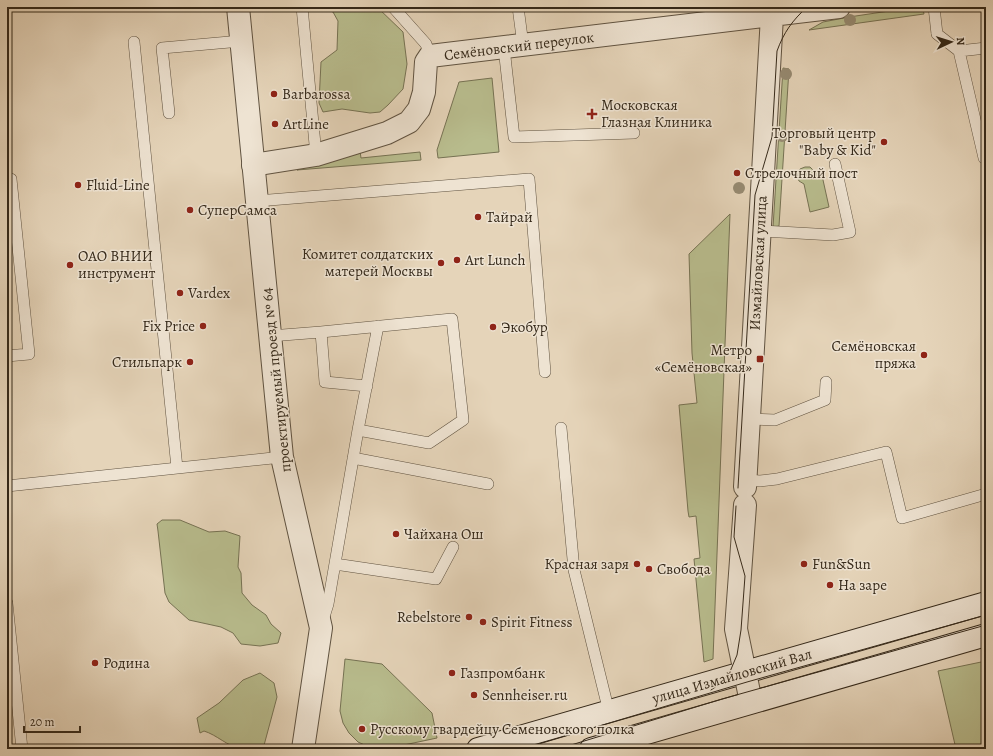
<svg xmlns="http://www.w3.org/2000/svg" width="993" height="756" font-family="Alegreya,serif">
  <style>
    .green { fill: #b8bc8d; stroke: #767253 }
    .lines { fill: none; stroke-linecap: round; stroke-linejoin: round }
    .service-casing { stroke: #605341; stroke-width: 12 }
    .minor-casing { stroke: #605341; stroke-width: 24 }
    .tertiary-casing { stroke: #605341; stroke-width: 24 }
    .secondary-casing { stroke: #342819; stroke-width: 24 }
    .service { stroke: #eee3d2; stroke-width: 11 }
    .minor { stroke: #eee3d2; stroke-width: 22 }
    .tertiary { stroke: #eee3d2; stroke-width: 22 }
    .secondary { stroke: #eee3d2; stroke-width: 22 }
    .tram { stroke: #342819; stroke-width: 1 }
    .tree { fill: #968a71 }
    .poi-dot { fill: #8f2418; stroke: #eee3d2; stroke-width: 1.5 }
    .labels { text-anchor: middle; dominant-baseline: central; stroke-width: 3; stroke-linejoin: round; paint-order: stroke }
    .street-label { font-size: 15px; fill: #342819; stroke: #eee3d2 }
    .poi-label { font-size: 15px; fill: #342819; stroke: #eee3d2; text-anchor: start }
  </style>
  <rect width="100%" height="100%" fill="#e5d4b9"/>
  <filter id="stains"><feTurbulence type="fractalNoise" baseFrequency=".005" numOctaves="4"/><feColorMatrix values="0 0 0 0 .2 0 0 0 0 .09 0 0 0 0 .02 0 0 0 .5 -.17"/></filter>
  <radialGradient id="worn" r=".72"><stop offset=".6" stop-color="#630" stop-opacity="0"/><stop offset="1" stop-color="#630" stop-opacity=".3"/></radialGradient>
  <path class="green" d="M320,7H377L403,32L407,64L403,89L388,105L380,112L370,113L342,109L323,112L319,103L321,62L337,50L338,21L333,12Z
    M916,7L923,9L924,14L809,30L823,22L849,17Z
    M783,68L789,69L779,226L773,227Z
    M492,78L499,152L438,158L437,150L459,82Z
    M360,151L361,158L420,152L421,160L297,170Z
    M805,167H810L815,172L821,171L829,207L810,212L804,184L799,181L797,176L800,169Z
    M730,214L713,659L704,662L694,559L700,558L696,516L689,517L688,511L679,405L697,403L692,353L689,254Z
    M162,520H180L209,532L225,531L240,536L238,567L241,573L242,593L252,605L266,615L271,624L281,633L278,643L260,646L241,644L233,633L221,627L189,620L169,602L165,593L158,531L157,524Z
    M345,659L382,664L432,713L437,738L385,749L369,747L358,742L349,733L343,723L340,711Z
    M986,661V749H956L938,671Z
    M260,673L274,683L277,697L263,749C256,749 247,750 241,749C227,746 217,735 204,731L200,733L197,718L219,703L243,680Z"/>
  <g class="lines">
    <g class="service-casing">
      <path id="service" d="M302,7L316,155
        M393,7L426,44L430,56
        M518,7L523,45
        M934,7L937,34L959,51L986,48
        M134,42L177,468
        M504,48L514,137L634,133
        M959,51L984,158H986
        M169,113L162,48L241,41
        M7,178L11,179L29,354L7,356
        M257,201L529,179L545,372
        M760,231L833,235L850,232L835,164
        M270,336L321,332
        M749,419L775,420L825,400L826,382
        M561,428L574,570L609,712
        M358,430L429,443L463,420L452,319L321,332L325,382L367,386
        M353,458L488,484
        M746,480L760,481L777,479L886,452L902,518L986,494
        M7,486L282,457
        M335,564L436,579L453,547
        M7,603L22,749
        M323,620L328,604L358,430L378,326"/>
    </g>
    <g class="minor-casing">
      <path id="minor" d="M253,165L316,155L387,133L409,122L419,109L424,92L426,62L430,56L839,7
        M745,487L772,16
        M745,505L736,629L751,702"/>
    </g>
    <g class="tertiary-casing">
      <path id="tertiary" d="M238,7L282,457L321,628L303,749"/>
    </g>
    <g class="secondary-casing">
      <path id="secondary" d="M478,749L986,603
        M591,749L986,635"/>
    </g>
    <use href="#service" class="service"/>
    <use href="#minor" class="minor"/>
    <use href="#tertiary" class="tertiary"/>
    <use href="#secondary" class="secondary"/>
    <path class="tram" d="M738,488L755,195L772,137L777,51C784,32 792,21 807,7
      M711,690L717,686L729,674L737,655L741,630L745,576L734,537L736,506
      M522,749L747,682L986,615
      M558,749L722,699L986,625"/>
  </g>
  <g class="tree">
    <circle cx="850" cy="20" r="6"/>
    <circle cx="786" cy="74" r="6"/>
    <circle cx="782" cy="136" r="6"/>
    <circle cx="739" cy="188" r="6"/>
  </g>
  <g class="poi-dot">
    <circle cx="274" cy="94" r="4"/>
    <path d="M590 108h4v4h4v4h-4v4h-4v-4h-4v-4h4z"/>
    <circle cx="275" cy="124" r="4"/>
    <circle cx="884" cy="142" r="4"/>
    <circle cx="737" cy="173" r="4"/>
    <circle cx="78" cy="185" r="4"/>
    <circle cx="190" cy="210" r="4"/>
    <circle cx="478" cy="217" r="4"/>
    <circle cx="457" cy="260" r="4"/>
    <circle cx="441" cy="263" r="4"/>
    <circle cx="70" cy="265" r="4"/>
    <circle cx="180" cy="293" r="4"/>
    <circle cx="203" cy="326" r="4"/>
    <circle cx="493" cy="327" r="4"/>
    <circle cx="924" cy="355" r="4"/>
    <rect x="756" y="355" width="8" height="8" rx="2"/>
    <circle cx="190" cy="362" r="4"/>
    <circle cx="396" cy="534" r="4"/>
    <circle cx="637" cy="564" r="4"/>
    <circle cx="804" cy="564" r="4"/>
    <circle cx="649" cy="569" r="4"/>
    <circle cx="830" cy="585" r="4"/>
    <circle cx="469" cy="617" r="4"/>
    <circle cx="483" cy="622" r="4"/>
    <circle cx="95" cy="663" r="4"/>
    <circle cx="452" cy="673" r="4"/>
    <circle cx="474" cy="695" r="4"/>
    <circle cx="362" cy="729" r="4"/>
  </g>
  <g class="labels">
    <g class="street-label">
      <text transform="translate(519 46) rotate(-7)">Семёновский переулок</text>
      <text transform="translate(758 263) rotate(-87)">Измайловская улица</text>
      <text transform="translate(276 380) rotate(-96)">проектируемый проезд № 64</text>
      <text transform="translate(732 676) rotate(-16)">улица Измайловский Вал</text>
    </g>
    <g class="poi-label">
      <text x="282" y="94">Barbarossa</text>
      <text x="601" y="105">Московская<tspan x="601" dy="17">Глазная Клиника</tspan></text>
      <text x="283" y="124">ArtLine</text>
      <text x="876" y="133" text-anchor="end">Торговый центр<tspan x="876" dy="17">"Baby &amp; Kid"</tspan></text>
      <text x="745" y="173">Стрелочный пост</text>
      <text x="86" y="185">Fluid-Line</text>
      <text x="198" y="210">СуперСамса</text>
      <text x="486" y="217">Тайрай</text>
      <text x="433" y="254" text-anchor="end">Комитет солдатских<tspan x="433" dy="17">матерей Москвы</tspan></text>
      <text x="78" y="256">ОАО ВНИИ<tspan x="78" dy="17">инструмент</tspan></text>
      <text x="465" y="260">Art Lunch</text>
      <text x="188" y="293">Vardex</text>
      <text x="195" y="326" text-anchor="end">Fix Price</text>
      <text x="501" y="327">Экобур</text>
      <text x="916" y="346" text-anchor="end">Семёновская<tspan x="916" dy="17">пряжа</tspan></text>
      <text x="752" y="350" text-anchor="end">Метро<tspan x="752" dy="17">«Семёновская»</tspan></text>
      <text x="182" y="362" text-anchor="end">Стильпарк</text>
      <text x="404" y="534">Чайхана Ош</text>
      <text x="629" y="564" text-anchor="end">Красная заря</text>
      <text x="812" y="564">Fun&amp;Sun</text>
      <text x="657" y="569">Свобода</text>
      <text x="838" y="585">На заре</text>
      <text x="461" y="617" text-anchor="end">Rebelstore</text>
      <text x="491" y="622">Spirit Fitness</text>
      <text x="103" y="663">Родина</text>
      <text x="460" y="673">Газпромбанк</text>
      <text x="482" y="695">Sennheiser.ru</text>
      <text x="370" y="729">Русскому гвардейцу Семеновского полка</text>
    </g>
  </g>
  <rect width="993" height="756" fill="none" stroke="#e5d4b9" stroke-width="24"/>
  <rect x="8" y="8" width="977" height="740" fill="none" stroke="#342819" stroke-width="2"/>
  <rect x="12" y="12" width="969" height="732" fill="none" stroke="#342819"/>
  <g transform="translate(951 42) rotate(86)" stroke="#eee3d2" stroke-width="3" paint-order="stroke">
  <path d="M0-3L7 15L0 10L-7 15Z" fill="#342819"/>
  <text y="-6" font-size="11" font-weight="bold" text-anchor="middle" fill="#342819">N</text>
  </g>
  <path d="M24 726v6h56v-6" fill="none" stroke="#342819" stroke-width="2"/>
  <text x="30" y="726" font-size="12" fill="#342819" stroke="#eee3d2" stroke-width="3" paint-order="stroke">20 m</text>
  <rect width="100%" height="100%" filter="url(#stains)"/>
  <rect width="100%" height="100%" fill="url(#worn)"/>
</svg>
